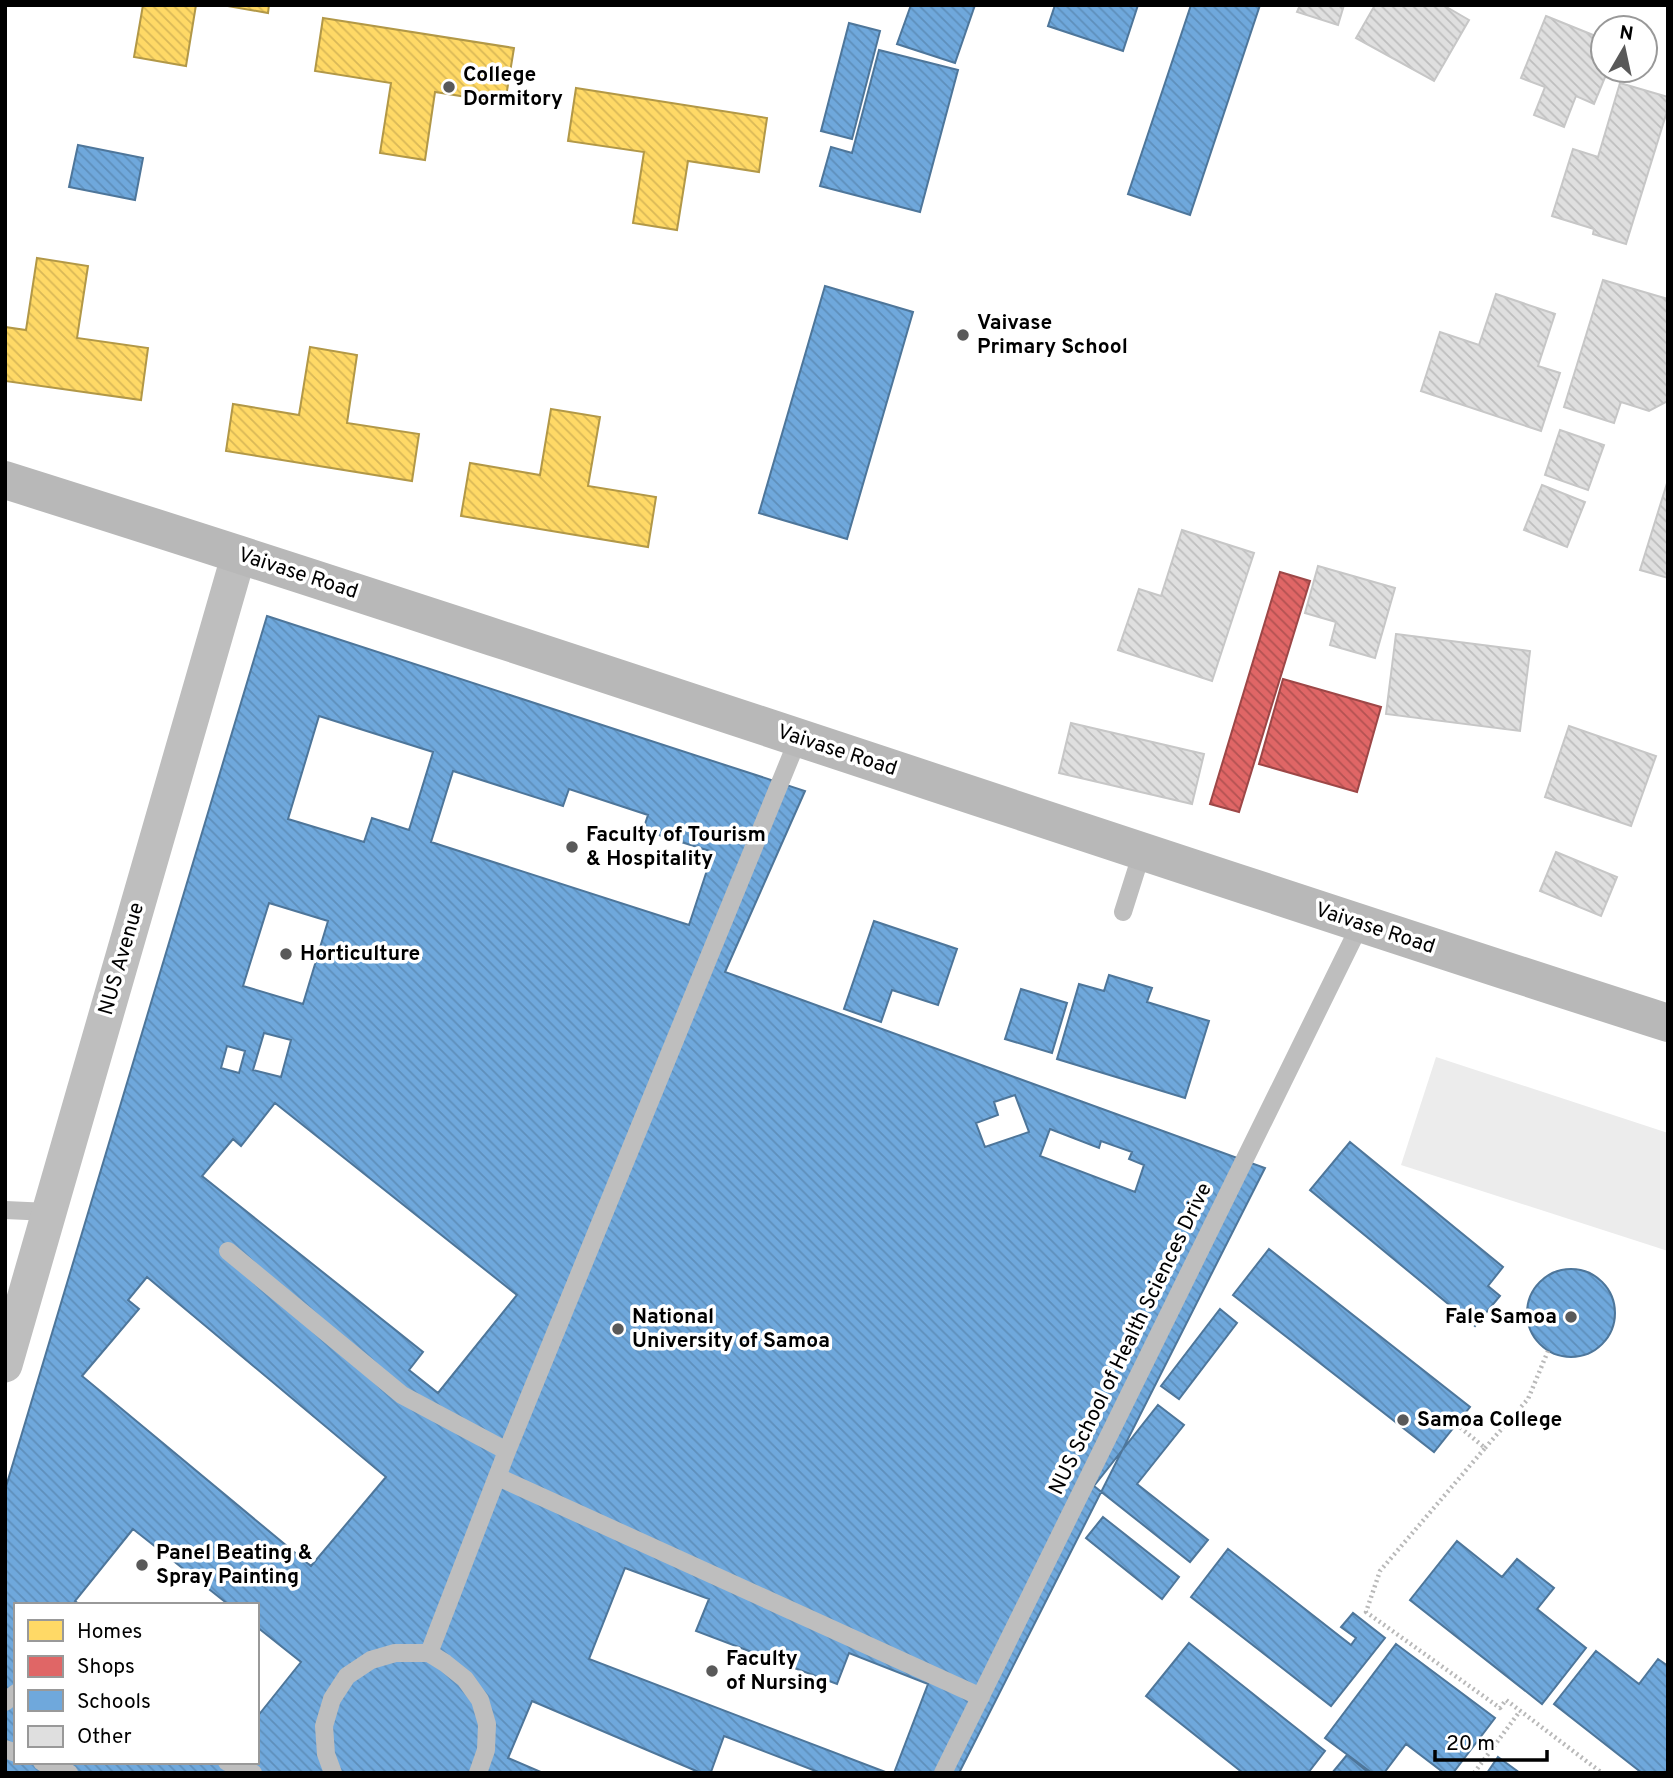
<svg xmlns="http://www.w3.org/2000/svg" width="1673" height="1778" font-family="Overpass,sans-serif">
  <style>
    .park { fill: #ececec }
    .homes { fill: url(#homes-back-hatch); stroke: #b29847; stroke-width: 2 }
    .shops { fill: url(#shops-back-hatch); stroke: #9d4747; stroke-width: 2 }
    .schools { fill: url(#schools-back-hatch); stroke: #4e769a; stroke-width: 2; fill-rule: evenodd }
    .building { fill: url(#building-back-hatch); stroke: #c7c7c7; stroke-width: 2 }
    .lines { fill: none; stroke-linecap: round; stroke-linejoin: round }
    .path { stroke: #b9b9b9; stroke-width: 4.5; stroke-dasharray: 2 3.5; stroke-linecap: butt }
    .lane { stroke: #bebebe; stroke-width: 18 }
    .street { stroke: #bebebe; stroke-width: 35 }
    .secondary { stroke: #b8b8b8; stroke-width: 38 }
    .poi-dot { fill: #595959; stroke: #fff; stroke-width: 2.5 }
    .labels { text-anchor: middle; dominant-baseline: central; stroke-width: 7; stroke-linejoin: round; paint-order: stroke }
    .poi-label { font-size: 21px; font-weight: bold; fill: #000; stroke: #fff; text-anchor: start }
    .street-label { font-size: 21px; fill: #000; stroke: #fff }
  </style>
  <defs>
    <pattern id="homes-back-hatch" width="6" height="6" patternUnits="userSpaceOnUse" patternTransform="scale(1.75)"><rect width="6" height="6" fill="#ffd966"/><path d="M-1 5l2 2M0 0l6 6M5-1l2 2" fill="none" stroke="#d9b857"/></pattern>
    <pattern id="shops-back-hatch" width="6" height="6" patternUnits="userSpaceOnUse" patternTransform="scale(1.75)"><rect width="6" height="6" fill="#e06666"/><path d="M-1 5l2 2M0 0l6 6M5-1l2 2" fill="none" stroke="#b35252"/></pattern>
    <pattern id="schools-back-hatch" width="6" height="6" patternUnits="userSpaceOnUse" patternTransform="scale(1.75)"><rect width="6" height="6" fill="#6fa8dc"/><path d="M-1 5l2 2M0 0l6 6M5-1l2 2" fill="none" stroke="#5e8fbb"/></pattern>
    <pattern id="building-back-hatch" width="6" height="6" patternUnits="userSpaceOnUse" patternTransform="scale(1.75)"><rect width="6" height="6" fill="#dfdfdf"/><path d="M-1 5l2 2M0 0l6 6M5-1l2 2" fill="none" stroke="#bebebe"/></pattern>
  </defs>
  <rect width="100%" height="100%" fill="#fff"/>
  <path class="park" d="M1436,1057L1668,1133V1251L1401,1165Z"/>
  <path class="homes" d="M143,5H196L186,66L134,57Z
    M222,5H269L268,13Z
    M323,18L514,48L505,103L435,92L425,160L380,153L391,83L315,71Z
    M576,88L767,118L759,172L688,161L677,230L633,223L644,152L568,141Z
    M37,258L88,266L77,338L148,348L141,400L5,381V327L26,330Z
    M310,347L357,355L347,423L419,434L412,481L226,451L233,404L299,415Z
    M551,409L600,417L588,486L656,497L648,547L461,516L470,463L540,475Z"/>
  <path class="shops" d="M1280,572L1310,581L1239,812L1210,804Z
    M1283,679L1381,707L1357,792L1259,764Z"/>
  <path class="schools" d="M911,5H975L955,63L897,44Z
    M1055,5H1138L1123,51L1048,26Z
    M1191,5H1260L1190,215L1128,194Z
    M849,23L880,31L852,139L821,131Z
    M879,50L958,70L920,212L820,186L831,147L852,153Z
    M78,145L143,158L135,200L69,187Z
    M825,286L913,312L847,539L759,513Z
    M267,616L805,791L725,972L1265,1168L959,1773H5V1490ZM16,1605H257V1762H16Z
    M319,716L433,752L409,830L372,818L364,842L288,819Z
    M453,771L563,806L569,789L648,815L643,830L713,852L689,925L431,842Z
    M269,903L328,921L303,1004L243,986Z
    M874,921L957,949L938,1005L892,990L881,1022L844,1009Z
    M1109,975L1152,988L1147,1002L1209,1021L1185,1098L1057,1059L1079,984L1104,991Z
    M1021,989L1067,1003L1052,1053L1005,1039Z
    M264,1033L291,1040L281,1077L253,1070Z
    M227,1046L245,1051L239,1073L221,1068Z
    M1015,1095L1029,1132L985,1147L976,1123L998,1115L994,1102Z
    M275,1103L517,1295L438,1393L409,1370L423,1352L202,1176L233,1139L241,1146Z
    M1050,1129L1099,1148L1101,1141L1132,1152L1129,1159L1144,1165L1135,1192L1040,1156Z
    M1350,1142L1503,1267L1488,1286L1500,1296L1475,1326L1310,1190Z
    M1269,1249L1470,1407L1434,1452L1233,1295Z
    M1527 1313a44 44 0 1 1 88 0a44 44 0 1 1-88 0Z
    M147,1277L386,1477L311,1566L82,1376L139,1309L128,1300Z
    M1220,1309L1237,1323L1179,1399L1161,1386Z
    M1158,1405L1184,1425L1137,1484L1208,1540L1190,1562L1094,1486Z
    M1103,1517L1179,1577L1162,1599L1086,1538Z
    M133,1529L229,1605H80L75,1601Z
    M1457,1541L1502,1577L1517,1559L1554,1588L1537,1609L1586,1648L1542,1704L1410,1600Z
    M1228,1549L1351,1645L1356,1638L1341,1627L1353,1613L1385,1638L1331,1706L1191,1597Z
    M625,1568L709,1599L696,1631L837,1684L849,1653L928,1684L894,1773H888L589,1659Z
    M257,1627L301,1662L257,1717Z
    M1189,1643L1325,1751L1308,1773H1243L1146,1696Z
    M1396,1644L1495,1718L1453,1773H1444L1406,1744L1384,1773H1372L1325,1738Z
    M1596,1651L1639,1684L1658,1659L1668,1666V1773H1642L1554,1704Z
    M532,1701L701,1773H543L508,1758Z
    M724,1736L821,1773L711,1772Z
    M1347,1755L1369,1773H1332Z
    M1498,1757L1520,1773H1487Z"/>
  <path class="building" d="M1300,5H1344L1338,25L1297,12Z
    M1375,5H1443L1469,20L1434,81L1356,38Z
    M1546,16L1603,39V70H1608L1594,104L1576,96L1564,127L1534,115L1545,87L1521,78Z
    M1620,83L1668,97V108L1626,244L1593,234L1594,229L1552,216L1573,149L1598,157Z
    M1603,280L1668,299V401L1649,411L1621,402L1614,423L1564,407Z
    M1496,294L1555,314L1538,366L1560,373L1541,431L1421,391L1440,332L1479,345Z
    M1560,430L1604,445L1588,490L1545,475Z
    M1668,480V578L1640,570Z
    M1542,485L1585,502L1567,547L1524,530Z
    M1182,530L1254,553L1212,681L1118,650L1139,589L1161,596Z
    M1318,566L1395,588L1375,658L1330,645L1336,622L1305,613Z
    M1396,634L1530,651L1520,731L1386,714Z
    M1071,723L1204,754L1192,804L1059,773Z
    M1569,726L1656,756L1631,826L1545,797Z
    M1556,852L1617,877L1601,916L1540,891Z"/>
  <g class="lines">
    <path class="path" d="M1456,1424L1485,1448L1380,1571L1366,1612L1500,1708L1506,1700L1602,1773
      M1485,1448L1528,1399L1548,1351
      M1474,1773L1520,1711"/>
    <path class="lane" d="M1123,912L1142,852
      M5,1210L49,1212
      M228,1251L402,1395L507,1451
      M498,1477L981,1697
      M429,1653L507,1451L798,739
      M5,1702L16,1693
      M5,1749L16,1753
      M42,1762L69,1773
      M227,1762L253,1773
      M333,1773L326,1754L324,1726L332,1699L347,1676L371,1660L395,1653H429L445,1663L465,1679L480,1700L487,1724L486,1750L478,1773
      M943,1773L1360,925"/>
    <path class="street" d="M5,1365L239,554"/>
    <path class="secondary" d="M5,480C561,655 1113,845 1668,1023"/>
  </g>
  <g class="poi-dot">
    <circle cx="449" cy="87" r="7"/>
    <circle cx="963" cy="335" r="7"/>
    <circle cx="572" cy="847" r="7"/>
    <circle cx="286" cy="954" r="7"/>
    <circle cx="1571" cy="1317" r="7"/>
    <circle cx="618" cy="1329" r="7"/>
    <circle cx="1403" cy="1420" r="7"/>
    <circle cx="142" cy="1565" r="7"/>
    <circle cx="712" cy="1671" r="7"/>
  </g>
  <g class="labels">
    <g class="poi-label">
      <text x="463" y="75">College<tspan x="463" dy="24">Dormitory</tspan></text>
      <text x="977" y="323">Vaivase<tspan x="977" dy="24">Primary School</tspan></text>
      <text x="586" y="835">Faculty of Tourism<tspan x="586" dy="24">&amp; Hospitality</tspan></text>
      <text x="300" y="954">Horticulture</text>
      <text x="632" y="1317">National<tspan x="632" dy="24">University of Samoa</tspan></text>
      <text x="1557" y="1317" text-anchor="end">Fale Samoa</text>
      <text x="1417" y="1420">Samoa College</text>
      <text x="156" y="1553">Panel Beating &amp;<tspan x="156" dy="24">Spray Painting</tspan></text>
      <text x="726" y="1659">Faculty<tspan x="726" dy="24">of Nursing</tspan></text>
    </g>
    <g class="street-label">
      <text transform="translate(298 574) rotate(18)">Vaivase Road</text>
      <text transform="translate(837 751) rotate(18)">Vaivase Road</text>
      <text transform="translate(1375 929) rotate(18)">Vaivase Road</text>
      <text transform="translate(122 959) rotate(-74)">NUS Avenue</text>
      <text transform="translate(1131 1339) rotate(-64)">NUS School of Health Sciences Drive</text>
    </g>
  </g>
  <rect width="1673" height="1778" fill="none" stroke="#000000" stroke-width="14"/>
  <rect x="14" y="1603" width="245" height="161" fill="#ffffff" stroke="#999999" stroke-width="2"/>
  <rect x="28" y="1620" width="35" height="21" fill="#ffd966" stroke="#999999" stroke-width="2"/>
  <text x="77" y="1638" font-size="21" fill="#000000">Homes</text>
  <rect x="28" y="1656" width="35" height="21" fill="#e06666" stroke="#999999" stroke-width="2"/>
  <text x="77" y="1673" font-size="21" fill="#000000">Shops</text>
  <rect x="28" y="1690" width="35" height="21" fill="#6fa8dc" stroke="#999999" stroke-width="2"/>
  <text x="77" y="1708" font-size="21" fill="#000000">Schools</text>
  <rect x="28" y="1726" width="35" height="21" fill="#dfdfdf" stroke="#999999" stroke-width="2"/>
  <text x="77" y="1743" font-size="21" fill="#000000">Other</text>
  <g transform="translate(1624 49) rotate(9)"><circle r="33" fill="#ffffff" stroke="#999999" stroke-width="2"/>
  <path d="M0-5L12 26L0 18L-12 26Z" fill="#595959"/>
  <text y="-10" font-size="19" font-weight="bold" text-anchor="middle" fill="#000000">N</text>
  </g>
  <path d="M1435 1750v10h112v-10" fill="none" stroke="#000000" stroke-width="3.5"/>
  <text x="1446" y="1750" font-size="21" fill="#000000" stroke="#ffffff" stroke-width="5" paint-order="stroke">20 m</text>
</svg>
